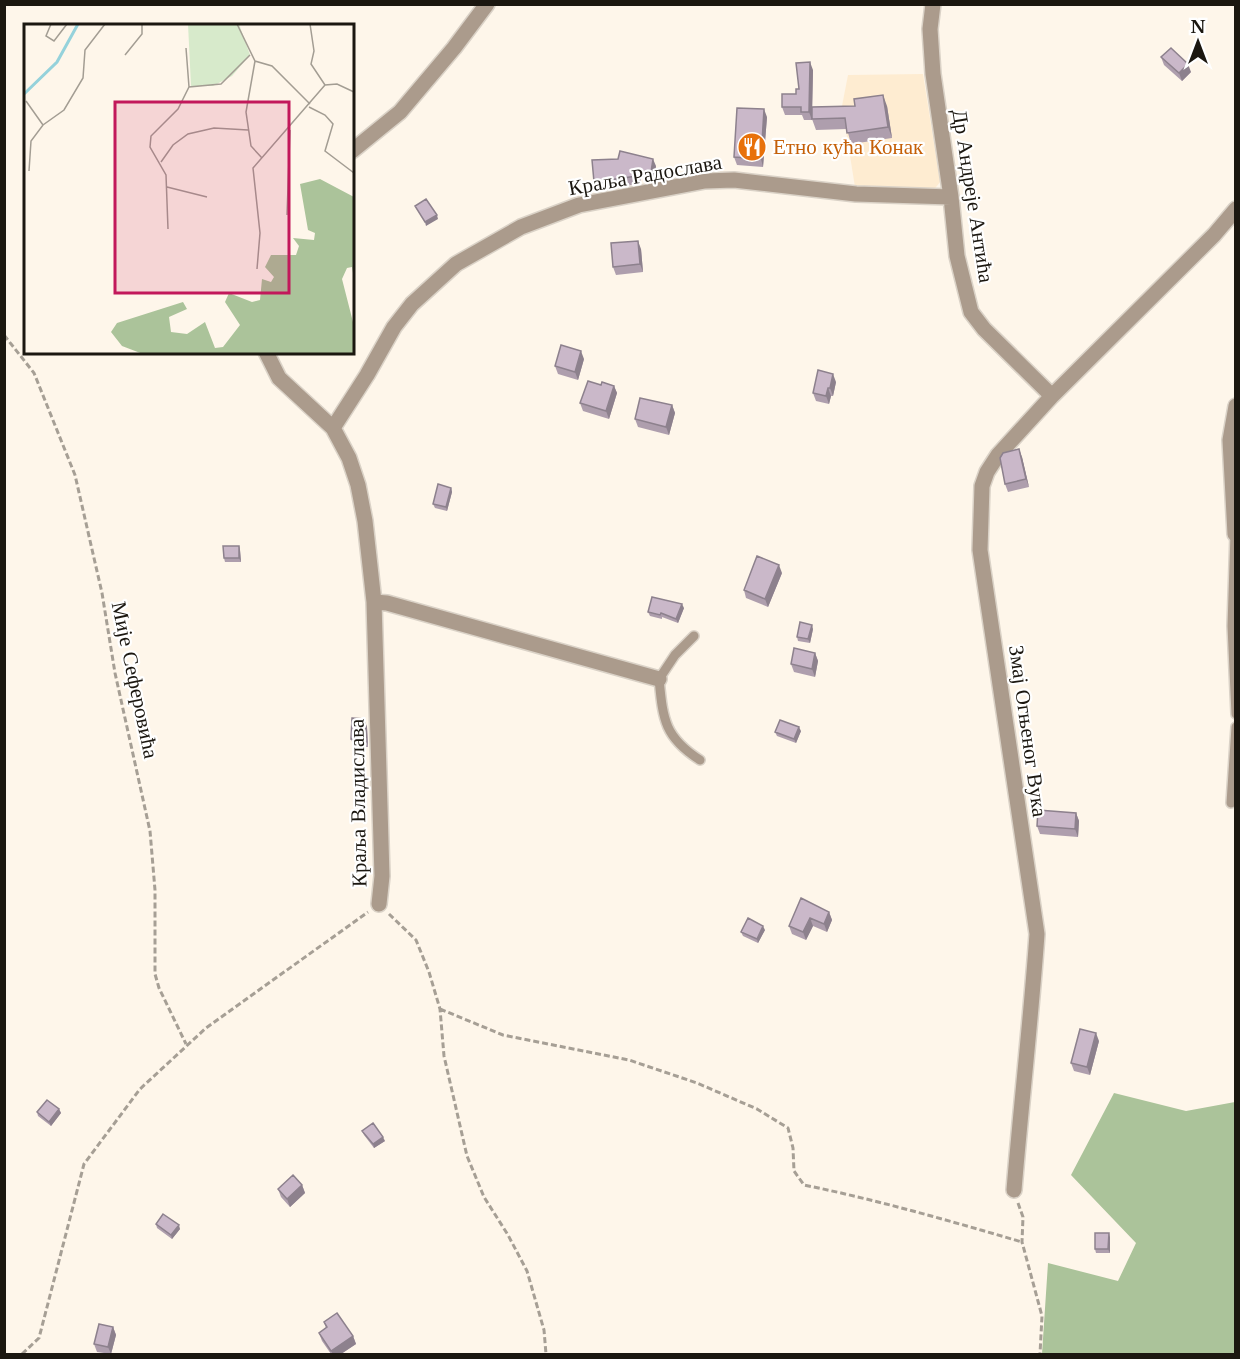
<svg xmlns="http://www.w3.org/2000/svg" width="1240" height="1359" font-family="'Libre Baskerville',serif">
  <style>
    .built { fill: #feecd1 }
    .forest { fill: #abc39a }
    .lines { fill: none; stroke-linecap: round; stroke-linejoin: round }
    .service-casing { stroke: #dad2c7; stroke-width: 12 }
    .minor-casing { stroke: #dad2c7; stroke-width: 18 }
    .path { stroke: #a69f95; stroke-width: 3; stroke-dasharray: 6 3; stroke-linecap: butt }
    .service { stroke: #ab9b8c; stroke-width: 9 }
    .minor { stroke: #ab9b8c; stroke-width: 15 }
    .wall { fill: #ae9ead }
    .shaded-wall { fill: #8d818d }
    .building { fill: #cab8c9; stroke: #8d818d; stroke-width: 1.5 }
    .labels { text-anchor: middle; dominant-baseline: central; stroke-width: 4.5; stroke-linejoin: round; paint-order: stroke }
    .food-label { font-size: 21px; fill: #c56008; stroke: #fff; text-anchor: start }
    .street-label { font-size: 21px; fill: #1b1710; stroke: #fff }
    .inset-river { fill: none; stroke: #95d2db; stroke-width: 3 }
    .inset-road { fill: none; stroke: #a39d93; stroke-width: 1.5 }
    .view { fill: #c2185b; fill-opacity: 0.15; stroke: #c2185b; stroke-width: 3 }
    .inset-edge { fill: none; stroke: #1b1710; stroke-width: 3 }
  </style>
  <rect width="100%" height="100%" fill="#fef6ea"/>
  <path class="built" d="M923,74L940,182L933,191L855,187L842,106L848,75Z"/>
  <path class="forest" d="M1114,1093L1186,1111L1235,1102V1354H1042L1048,1263L1118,1281L1136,1243L1071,1175Z"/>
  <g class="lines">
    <g class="service-casing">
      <path id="service" d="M1235,534L1232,626L1236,714
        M694,636L675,655L659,679C663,719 664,737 700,760
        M1231,803L1236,727"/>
    </g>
    <g class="minor-casing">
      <path id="minor" d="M933,4L930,29L933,74L951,197L957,256L971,312L984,329L1052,396
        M352,151L400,112L454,48L487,4
        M266,352L279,378L333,428L349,458L358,485L365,521L374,602L382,876L379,904
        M333,428L367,375L394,327L412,304L456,264L521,227L579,205L705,181L734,180L856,194L951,197
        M1235,534L1230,440L1236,406
        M374,602L387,603L659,679
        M1014,1190C1021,1105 1031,1020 1037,934L980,550L982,486L987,472L998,455L1052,396L1214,235L1236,209"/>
    </g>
    <path class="path" d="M4,335L34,373L75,475L102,593L115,673L150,831L155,890V974L159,988L186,1044
      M389,914L416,940L429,972L440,1009L444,1056L467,1156L484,1197L508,1235L527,1271L544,1330L546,1354
      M440,1009L503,1035L629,1060L697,1083L757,1109L788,1128L793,1148L794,1171L804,1185C878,1200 950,1221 1022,1242
      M1018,1203L1023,1217L1022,1242L1042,1316L1040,1354
      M22,1354L39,1338L84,1164L140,1089L206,1028L368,912"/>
    <use href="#service" class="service"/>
    <use href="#minor" class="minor"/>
  </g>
  <path class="wall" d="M1161,57L1191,72L1182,81L1164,65Z
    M813,70L812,107L887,106L892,138L851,144L847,129L816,130L812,119V120H804L802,115H785L782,107L796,94Z
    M767,117L763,167L737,165L734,157Z
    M592,160L656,166L653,180L641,177L640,184L596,190L594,182Z
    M641,249L643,272L616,275L613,267Z
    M584,359L578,380L558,374L555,366Z
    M836,382L833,396H831L829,404L816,401L813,393Z
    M614,386L617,393L609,419L583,411L580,403Z
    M672,405L675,413L669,435L638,427L635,419Z
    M1022,457L1029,487L1008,492L1005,484Z
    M451,488L452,492L447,511L435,508L433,504Z
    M239,546L240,550L241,562H225L224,558Z
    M782,573L768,607L746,598L744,590Z
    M684,608L678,623L662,617V619L650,616L648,612Z
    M813,629L810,643L798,641L797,637Z
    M815,653L818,661L815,677L794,672L791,664Z
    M364,719L367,727L368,747H354L351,739Z
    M801,731L796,743L777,736L775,732Z
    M1076,813L1079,821L1078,837L1040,834L1037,826Z
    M829,912L832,920L827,932L813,926L806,940L792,934L789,926Z
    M765,930L758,943L743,936L741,932Z
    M1099,1041L1090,1075L1074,1071L1071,1063Z
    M59,1109L61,1113L51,1126L38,1116L37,1112Z
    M362,1131L385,1141L374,1148L364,1135Z
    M302,1185L305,1193L290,1207L281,1197L278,1189Z
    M156,1224L180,1229L172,1239L157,1228Z
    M1110,1237V1253H1096L1095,1249Z
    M324,1322L353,1336L356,1344L341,1354H331L322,1341L319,1333L326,1328Z
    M113,1327L116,1335L111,1354L97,1352L94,1344Z"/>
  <path class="shaded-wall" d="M810,62L813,70L812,120L809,112Z
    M1188,64L1191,72L1182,81L1179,73Z
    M883,95L887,106L892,138L888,127Z
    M764,109L767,117L763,167L761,159Z
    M653,159L656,166L653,180L651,172Z
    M638,170L641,177L640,184L637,176Z
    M437,215L438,219L426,226L425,222Z
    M638,241L641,249L643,272L640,264Z
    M581,351L584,359L578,380L575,372Z
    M833,374L836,382L833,396L830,388Z
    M614,386L617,393L609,419L606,411Z
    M828,388L831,396L829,404L826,396Z
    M672,405L675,413L669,435L666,427Z
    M1019,449L1022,457L1029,487L1026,479Z
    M451,488L452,492L447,511L446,507Z
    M239,546L240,550L241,562L239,558Z
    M779,565L782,573L768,607L765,599Z
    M682,604L684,608L678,623L676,619Z
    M812,625L813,629L810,643L808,639Z
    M815,653L818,661L815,677L812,669Z
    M364,719L367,727L368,747L366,739Z
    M799,727L801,731L796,743L794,739Z
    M1076,813L1079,821L1078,837L1075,829Z
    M829,912L832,920L827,932L824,924Z
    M810,918L813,926L806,940L803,932Z
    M763,926L765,930L758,943L757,939Z
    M1096,1033L1099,1041L1090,1075L1087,1067Z
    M59,1109L61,1113L51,1126L49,1122Z
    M383,1137L385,1141L374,1148L373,1144Z
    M302,1185L305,1193L290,1207L287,1199Z
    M179,1225L180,1229L172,1239L171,1235Z
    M1109,1233L1110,1237V1253L1108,1249Z
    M113,1327L116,1335L111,1354L108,1347Z
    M353,1336L356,1344L341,1354H333L331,1351Z"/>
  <path class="building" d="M1171,48L1188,64L1179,73L1161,57Z
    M810,62L809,112H801V107H782V94H796V89H799L796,63Z
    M883,95L888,127L847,133L845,118L812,119V107L855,106L854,99Z
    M737,108L764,109L761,159L734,157Z
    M620,151L653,159L651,172L638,170L637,176L594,182L592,160L618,159Z
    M426,199L437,215L425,222L415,206Z
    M638,241L640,264L613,267L611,243Z
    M561,345L581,351L575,372L555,366Z
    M818,370L833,374L830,388H828L826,396L813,393Z
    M588,381L601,385L602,382L614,386L606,411L580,403Z
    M640,398L672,405L666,427L635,419Z
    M1019,449L1026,479L1005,484L1000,458L1003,453Z
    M438,484L451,488L446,507L433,504Z
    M223,546H239V558H224Z
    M757,556L779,565L765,599L744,590Z
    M652,597L682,604L676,619L661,613L660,615L648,612Z
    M800,622L812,625L808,639L797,637Z
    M794,648L815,653L812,669L791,664Z
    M352,718L364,719L366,739H351Z
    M780,720L799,727L794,739L775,732Z
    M1038,810L1076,813L1075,829L1037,826Z
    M801,898L829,912L824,924L810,918L803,932L789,926Z
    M748,918L763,926L757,939L741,932Z
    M1080,1029L1096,1033L1087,1067L1071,1063Z
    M47,1100L59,1109L49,1122L37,1112Z
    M373,1123L383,1137L373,1144L362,1131Z
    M293,1175L302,1185L287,1199L278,1189Z
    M163,1214L179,1225L171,1235L156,1224Z
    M1095,1233H1109L1108,1249H1095Z
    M337,1313L353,1336L331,1351L319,1333L327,1327L324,1322Z
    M99,1324L113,1327L108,1347L94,1344Z"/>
  <defs>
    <g id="restaurant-disc" transform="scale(1.5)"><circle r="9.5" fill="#e8710a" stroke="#fff"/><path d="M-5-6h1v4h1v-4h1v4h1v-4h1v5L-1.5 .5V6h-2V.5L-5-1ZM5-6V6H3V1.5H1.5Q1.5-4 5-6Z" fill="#fff"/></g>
  </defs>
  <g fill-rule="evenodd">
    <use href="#restaurant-disc" x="752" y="147"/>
  </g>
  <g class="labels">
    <g class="food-label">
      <text x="773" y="147">Етно кућа Конак</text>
    </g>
    <g class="street-label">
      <text transform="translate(645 175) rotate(-10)">Краља Радослава</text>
      <text transform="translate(973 196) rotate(81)">Др Андреје Антића</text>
      <text transform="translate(135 680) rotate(78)">Мије Сеферовића</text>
      <text transform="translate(1028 731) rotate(82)">Змај Огњеног Вука</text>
      <text transform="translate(358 803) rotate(-91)">Краља Владислава</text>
    </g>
  </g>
  <g transform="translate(24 24)">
    <rect width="330" height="330" fill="#fef6ea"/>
    <path d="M164,0H215L226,31L208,52L189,62H167Z" fill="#d7eacb"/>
    <path d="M296,155L330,173V255L328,243L323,244L318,255L330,302V330H119L98,322L87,308L93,299L159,278L163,285L145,293L147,308L163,310L181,298L191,324L199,323L216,301L201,278L205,269L228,278L236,276L238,255L247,258L250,253L241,243L247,231H272L275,222L269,214L290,216L291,209L284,206L276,160Z" fill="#abc39a"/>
    <path class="inset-river" d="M0,70L33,38L54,0"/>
    <path class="inset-road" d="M27,0L22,12L30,17L43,0M213,0L231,37L248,42L286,80M286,0L290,27L287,40L301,61M162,24L165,63M101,31L118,10V0M231,37L222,88L227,122L238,134M2,77L19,101M285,83L301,91L309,100L301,127L330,149M137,138L149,121L164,110L190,104L224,106M5,147L7,117L19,101L40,86L59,54L61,26L81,0M143,163L183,173M263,191L266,106M144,205L142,151L126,123L127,112L154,85L165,63L197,60L226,31M233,245L236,209L229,144L301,61L313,60L330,68"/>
    <path class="view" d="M91,78H265V269H91Z"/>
    <rect width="330" height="330" class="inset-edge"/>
  </g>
  <rect width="1240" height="1359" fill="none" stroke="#1b1710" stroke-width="12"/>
  <g transform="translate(1198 42)" stroke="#ffffff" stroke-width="4.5" paint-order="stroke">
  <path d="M0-4.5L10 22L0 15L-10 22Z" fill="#1b1710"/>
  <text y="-9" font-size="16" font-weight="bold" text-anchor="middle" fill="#1b1710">N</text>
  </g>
</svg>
